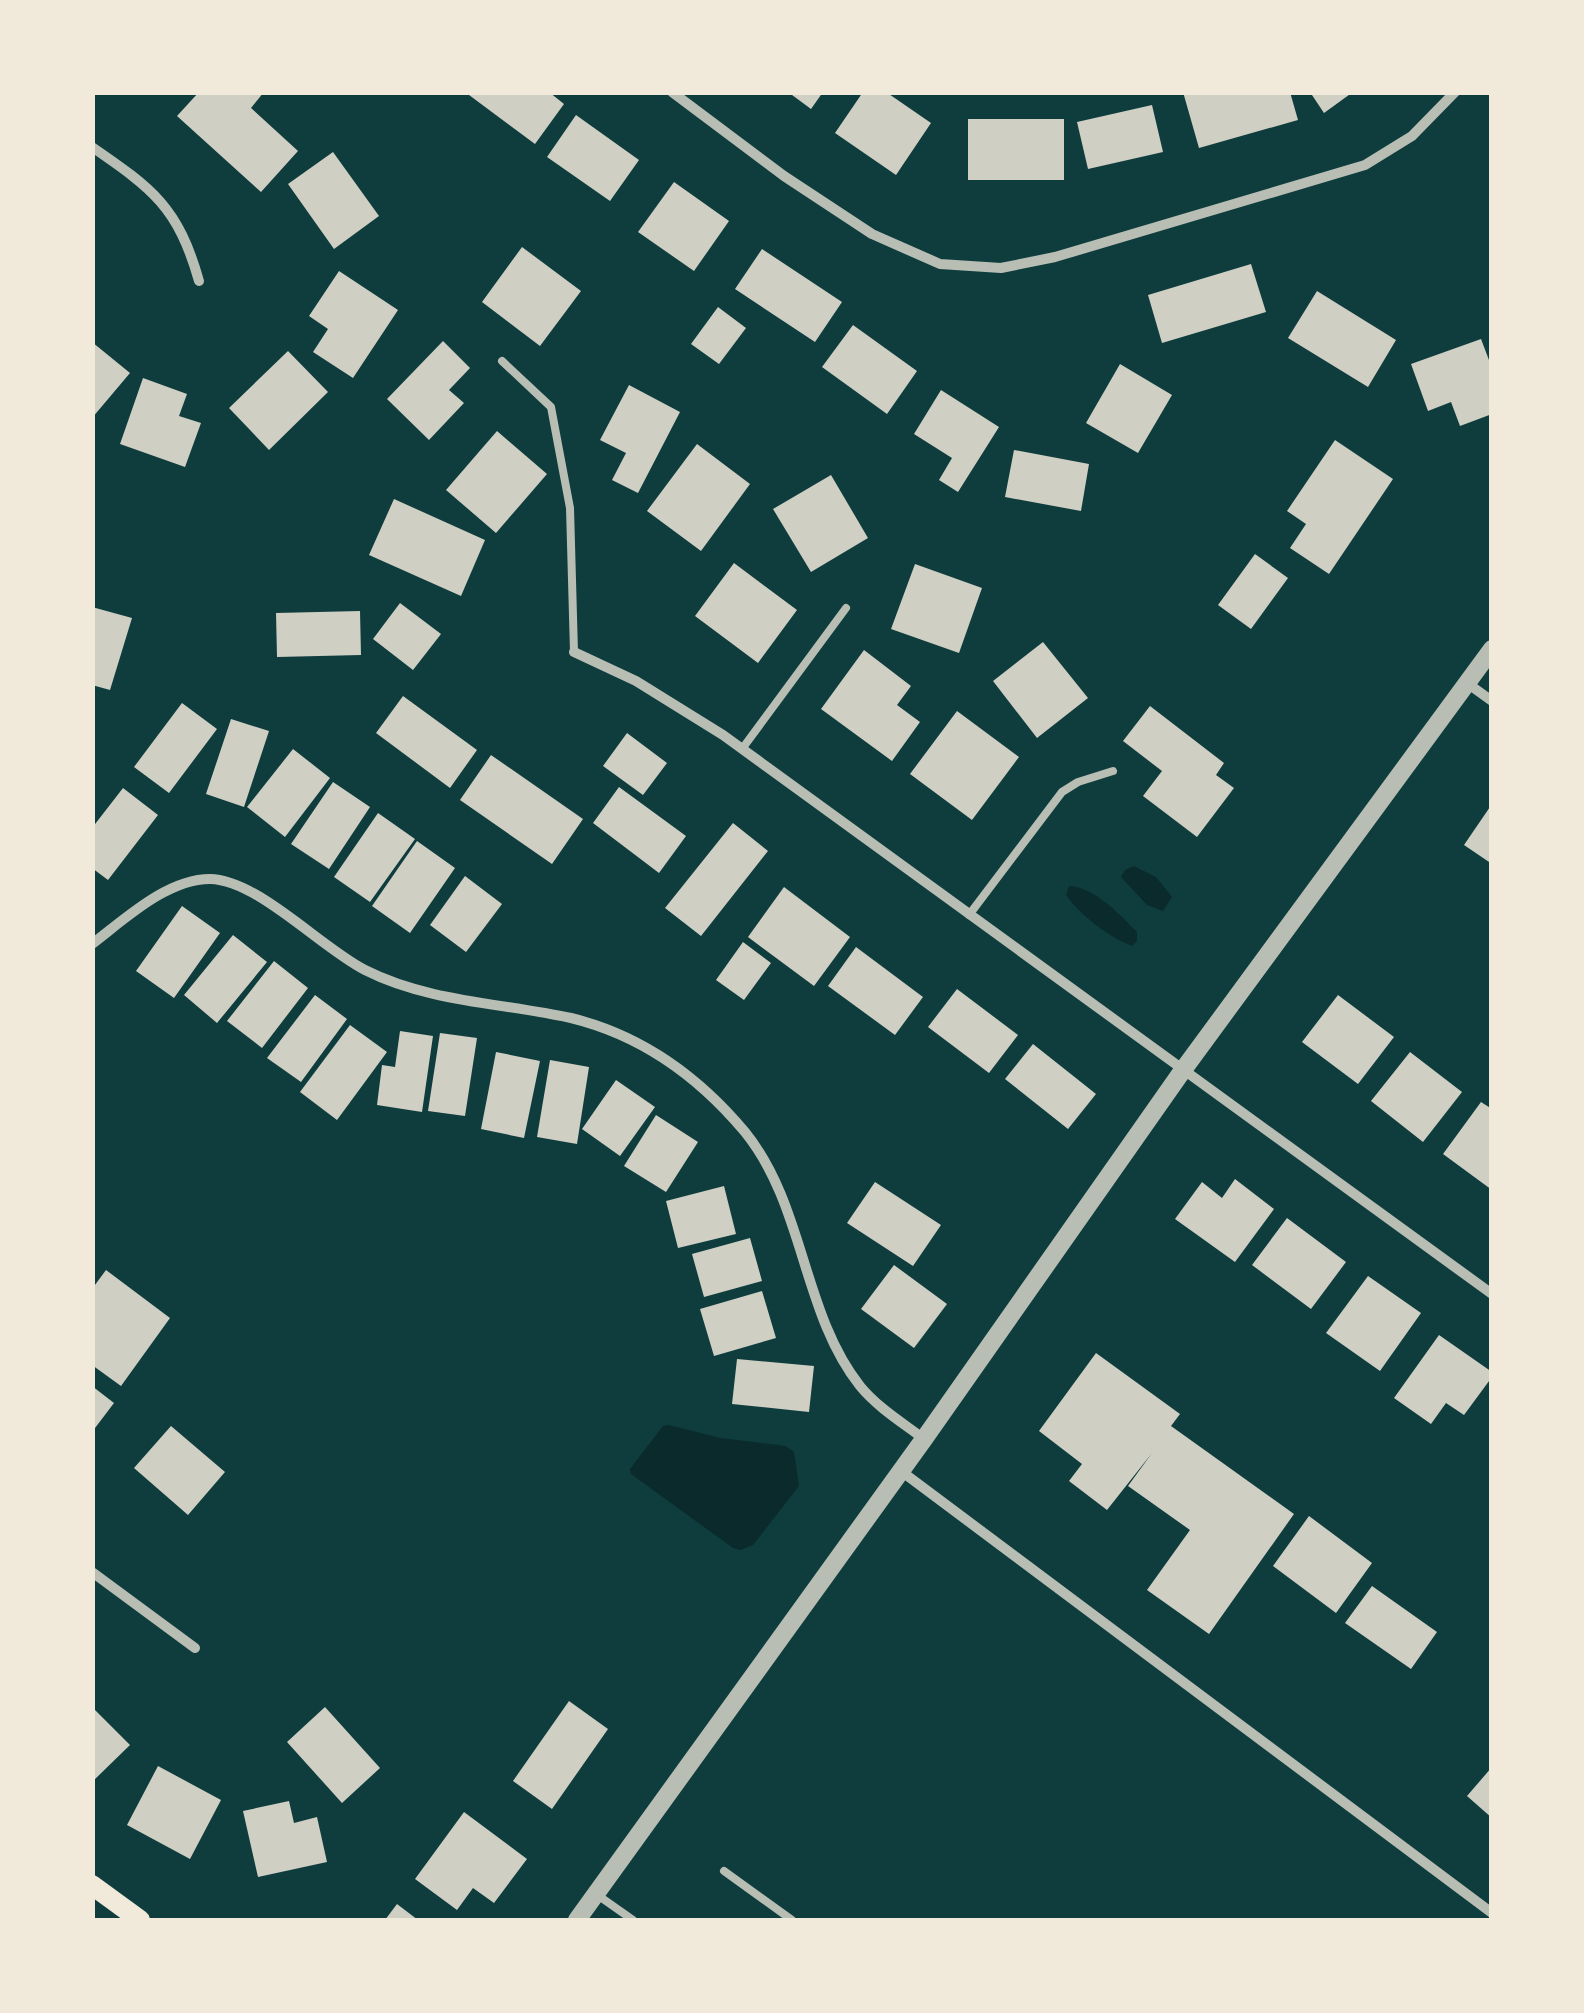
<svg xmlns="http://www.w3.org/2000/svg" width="1584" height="2013" font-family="Overpass,sans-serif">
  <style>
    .water { fill: #0a2a2b }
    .building { fill: #cfcfc3 }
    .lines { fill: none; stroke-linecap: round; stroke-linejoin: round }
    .service { stroke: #b8beb3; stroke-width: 8 }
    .minor { stroke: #b8beb3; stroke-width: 10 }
    .tertiary { stroke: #b8beb3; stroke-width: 18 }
    .secondary { stroke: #f1e9da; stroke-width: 20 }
  </style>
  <rect width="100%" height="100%" fill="#0f3d3e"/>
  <path class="water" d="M1134,866L1156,877L1172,897L1163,911L1147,905L1121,877L1125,870Z
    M1069,886C1095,887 1120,915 1137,932V941L1132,946C1109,937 1080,915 1066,895Z
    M669,1425L720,1438L786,1446L794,1452L799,1486L753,1545L740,1550L733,1548L631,1474L630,1469L663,1426Z"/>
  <path class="building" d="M199,92H264L251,108L298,151L261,192L177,116Z
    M465,92H549L564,104L535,144Z
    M788,92H823L811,109Z
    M863,92H886L931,123L896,175L835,133Z
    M1183,92H1290L1298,120L1199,148Z
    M1310,92H1353L1324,113Z
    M1152,105L1163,152L1088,169L1077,122Z
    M576,115L639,160L610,201L547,157Z
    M968,119H1064V180H968Z
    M333,152L379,216L334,249L288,184Z
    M674,182L729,221L694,271L638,232Z
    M522,247L581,291L540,346L482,302Z
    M762,249L842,302L815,342L735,289Z
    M1251,264L1266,312L1162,343L1148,295Z
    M339,271L398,310L353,378L313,352L328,329L309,316Z
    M1317,291L1396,340L1368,387L1288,338Z
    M718,307L746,328L719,364L691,344Z
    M853,325L917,371L887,414L822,367Z
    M1481,339L1492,368V414L1460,426L1451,402L1428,411L1411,364Z
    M443,341L470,368L449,390L464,403L429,440L387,399Z
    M92,342L130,373L92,418Z
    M288,351L328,392L269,450L229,408Z
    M1120,364L1172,395L1138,453L1086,423Z
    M143,378L187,394L179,416L201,423L185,467L120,444Z
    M629,385L680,412L638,493L612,480L626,453L600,440Z
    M941,390L999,427L958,492L939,480L952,458L914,434Z
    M497,431L547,474L496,533L446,490Z
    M1335,440L1393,479L1329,574L1290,548L1306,524L1287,511Z
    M697,444L750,484L701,551L647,511Z
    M1014,450L1089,464L1081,511L1005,497Z
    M831,475L868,538L811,572L773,509Z
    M394,499L485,540L461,596L369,555Z
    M1255,554L1288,578L1251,629L1218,605Z
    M734,563L797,610L758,663L695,616Z
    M915,564L982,588L959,653L891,629Z
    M400,603L441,634L413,670L373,639Z
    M92,607L132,618L110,690L92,685Z
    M360,611L361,655L277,657L276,613Z
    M1043,642L1088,698L1037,738L993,681Z
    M864,650L911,686L897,705L920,722L892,761L821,709Z
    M403,696L477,750L450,788L376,733Z
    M182,703L217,729L169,793L134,767Z
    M1150,706L1224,763L1216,775L1234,788L1197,837L1143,796L1162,771L1123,741Z
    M957,711L1019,757L972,820L910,774Z
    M231,719L269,731L244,807L206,794Z
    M627,733L667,763L643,795L603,766Z
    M293,749L330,778L285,837L247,807Z
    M491,755L583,819L552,864L460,800Z
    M333,782L370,807L329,869L291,844Z
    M619,787L686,836L659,873L593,823Z
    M123,788L158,815L108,880L92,868V828Z
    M1492,804V864L1464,845Z
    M378,813L415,839L370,902L334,877Z
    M733,823L768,851L701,936L665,908Z
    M417,841L455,868L410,933L372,906Z
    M465,876L502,904L466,952L430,925Z
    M784,887L850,937L814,986L748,937Z
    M182,906L220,933L174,998L136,971Z
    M233,935L267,962L217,1023L184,995Z
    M743,942L771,963L744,1000L716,980Z
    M856,947L923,997L895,1035L828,986Z
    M274,961L308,988L262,1048L227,1021Z
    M957,989L1018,1035L989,1073L928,1027Z
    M315,995L347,1019L301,1082L267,1058Z
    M1338,995L1394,1037L1358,1084L1302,1042Z
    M350,1025L387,1052L337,1120L300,1092Z
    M400,1031L433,1036L422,1112L377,1105L382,1065L395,1067Z
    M440,1033L477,1038L465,1116L428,1111Z
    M1033,1044L1096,1094L1068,1129L1005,1079Z
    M496,1052L540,1061L524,1138L481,1129Z
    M1410,1052L1462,1092L1423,1142L1371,1101Z
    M550,1060L589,1067L577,1144L537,1137Z
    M616,1080L655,1107L620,1156L582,1129Z
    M1481,1102L1492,1109V1190L1443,1154Z
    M656,1115L698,1142L666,1192L624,1166Z
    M1235,1179L1274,1209L1235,1262L1175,1219L1202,1182L1222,1198Z
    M875,1182L941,1225L913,1266L847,1223Z
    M724,1186L736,1234L678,1248L666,1201Z
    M1287,1218L1346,1262L1311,1309L1252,1265Z
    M750,1238L762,1281L704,1297L692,1254Z
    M894,1265L947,1304L914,1348L861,1309Z
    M106,1270L170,1318L121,1386L92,1365V1289Z
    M1368,1276L1421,1313L1380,1371L1326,1333Z
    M762,1291L776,1338L714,1356L700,1309Z
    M1439,1335L1492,1372V1377L1464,1415L1446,1403L1431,1424L1394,1398Z
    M1096,1353L1180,1414L1171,1426L1294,1514L1209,1634L1147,1590L1190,1530L1128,1486L1152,1453L1107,1510L1069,1481L1082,1464L1039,1431Z
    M737,1359L814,1366L809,1412L732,1404Z
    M92,1386L114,1403L92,1432Z
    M171,1426L225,1472L188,1515L134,1468Z
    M1309,1516L1372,1563L1336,1613L1273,1566Z
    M1372,1586L1437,1632L1411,1669L1345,1623Z
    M569,1701L608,1729L552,1809L513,1781Z
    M92,1707L130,1745L92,1782Z
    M325,1707L380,1768L342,1803L287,1742Z
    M158,1766L221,1800L190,1859L127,1825Z
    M1492,1767V1818L1467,1796Z
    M289,1801L294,1823L317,1817L327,1862L258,1877L243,1811Z
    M464,1812L527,1859L494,1903L473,1888L457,1910L415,1879Z
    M397,1904L418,1920H385Z"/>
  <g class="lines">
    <path class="service" d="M502,361L551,407L570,508L574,652
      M742,749L846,608
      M969,915L1062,792L1078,782L1113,771
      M724,1871L792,1920
      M596,1894L633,1920"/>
    <path class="minor" d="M672,92L784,176L872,234L940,264L1001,268L1055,257L1365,165L1412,136L1455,92
      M92,147C153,189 178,207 199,281
      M574,652L636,681L723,735L1492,1294
      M1467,683L1492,701
      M92,944C125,919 167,879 210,879C258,880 320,947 365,970C428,1002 503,1003 571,1018C641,1035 699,1077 745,1132C805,1206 802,1313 860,1386C877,1407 903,1423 924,1439
      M901,1471L1492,1913
      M92,1572L195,1648"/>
    <path class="tertiary" d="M577,1920L924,1439L1183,1070L1492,649"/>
    <path class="secondary" d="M92,1885L140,1920"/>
  </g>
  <rect width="1584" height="2013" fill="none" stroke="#f1e9da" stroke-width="190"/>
</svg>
